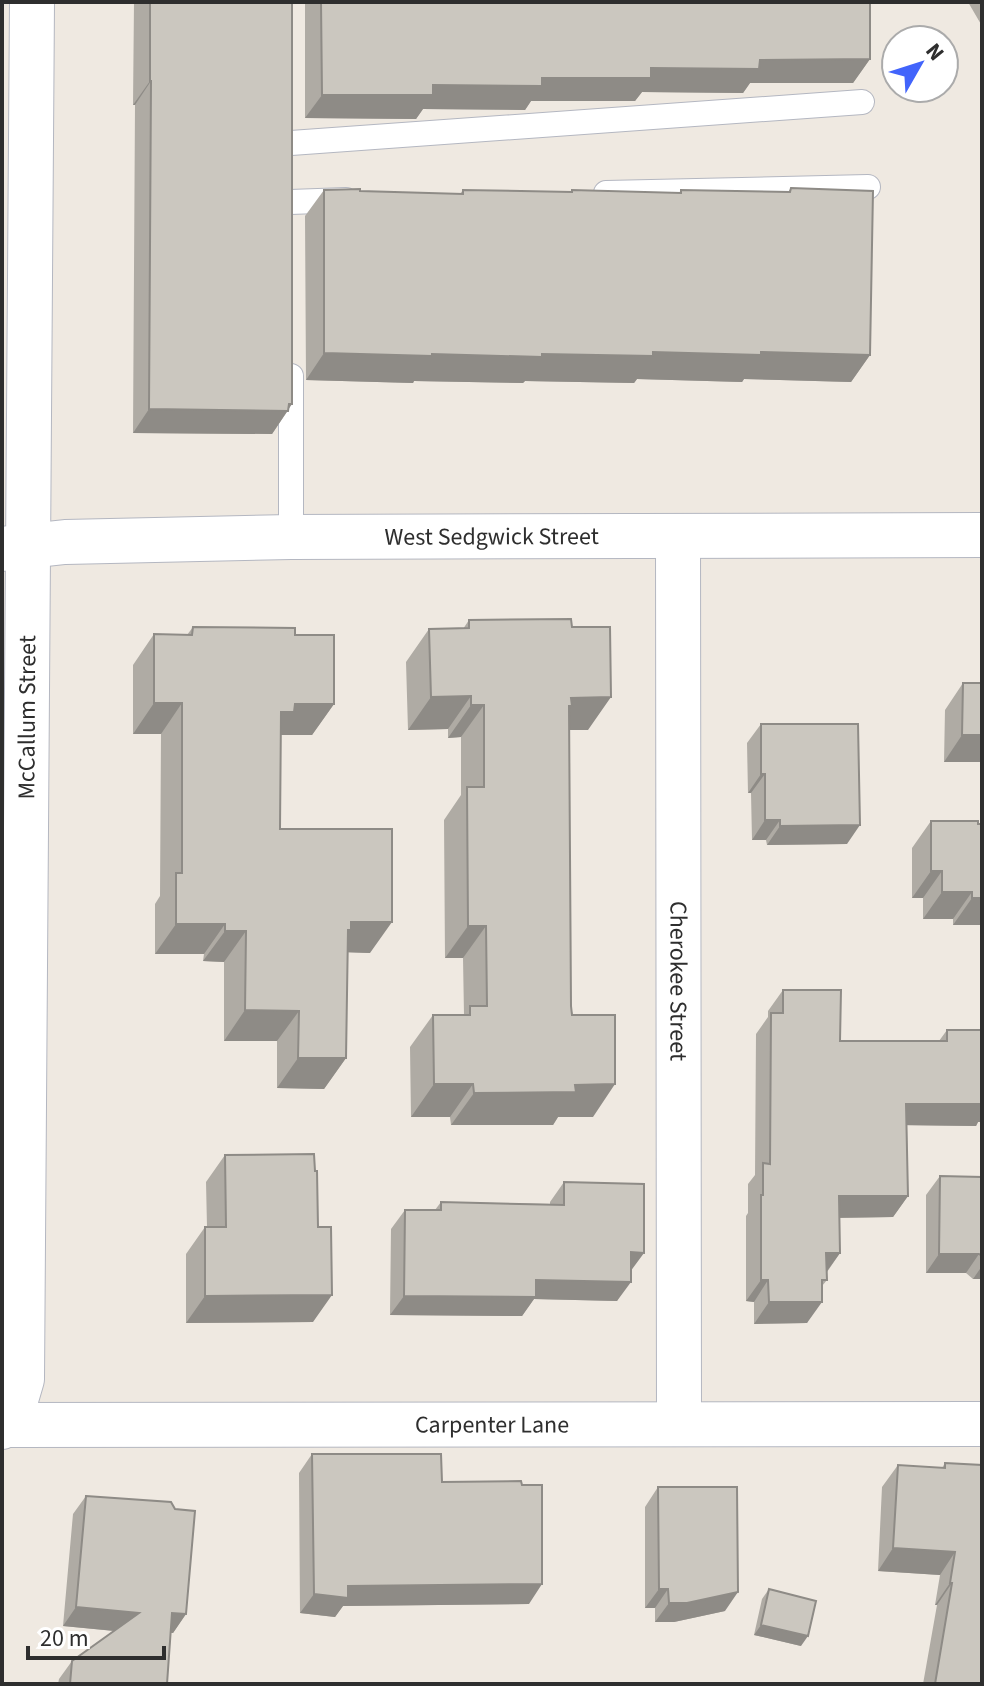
<svg xmlns="http://www.w3.org/2000/svg" width="984" height="1686" font-family="'Source Sans 3',sans-serif">
  <style>
    .lines { fill: none; stroke-linecap: round; stroke-linejoin: round }
    .service-casing { stroke: #b4b7c1; stroke-width: 26 }
    .minor-casing { stroke: #b4b7c1; stroke-width: 46 }
    .service { stroke: #fff; stroke-width: 24 }
    .minor { stroke: #fff; stroke-width: 44 }
    .wall { fill: #afaba4 }
    .shaded-wall { fill: #8e8b86 }
    .building { fill: #cbc7bf; stroke: #8e8b86; stroke-width: 2 }
    .labels { text-anchor: middle; dominant-baseline: central; stroke-width: 6; stroke-linejoin: round; paint-order: stroke }
    .street-label { font-size: 24px; fill: #2e2e2e; stroke: #fff }
  </style>
  <rect width="100%" height="100%" fill="#efe9e1"/>
  <g class="lines">
    <g class="service-casing">
      <path id="service" d="M291,143L862,102
        M606,193L868,187
        M290,202L346,200
        M291,376V537"/>
    </g>
    <g class="minor-casing">
      <g id="minor">
        <path id="s1" d="M678,537L679,1424"/>
        <path id="s2" d="M2,549L65,542L291,537L982,535"/>
        <path id="s3" d="M2,1425L982,1424"/>
        <path id="s4" d="M2,1427L15,1403L22,1379L32,2"/>
      </g>
    </g>
    <use href="#service" class="service"/>
    <use href="#minor" class="minor"/>
  </g>
  <path class="wall" d="M134,2H292L289,409L272,434L133,433L135,105H133Z
    M305,2H870V59L853,83H750L743,93L642,92L635,101H531L525,110L423,109L416,119L305,118Z
    M968,2H982V26Z
    M791,188L870,355L851,382L744,379L742,382L637,379L634,383L525,381L523,383L414,381L413,383L306,380L305,216L324,190L460,194L463,190L571,192L572,190L679,193L681,190L788,192Z
    M469,620L572,627L588,730H569L571,1006L593,1117H558L553,1125H451L450,1117H411L410,1047L433,1015H464L463,958H445L444,820L461,795V737L448,738V729L408,730L406,662L429,629H463Z
    M193,627L295,635L334,704L312,735H281L280,829L370,953L348,952L346,1058L324,1089L277,1088V1041H224V962L203,961L204,954H155V904L160,896L161,734H133V665L154,634L187,635Z
    M963,683H982V762H944L945,710Z
    M761,724L847,844L767,845L766,840H752L751,793H748L747,743Z
    M931,821H978L982,925H953V919H923V898H912V848Z
    M783,990L840,1041H939L947,1030L982,1122H978L976,1126L907,1125L908,1196L893,1217L840,1218V1253L827,1272V1280L822,1286L807,1323L754,1324V1302L746,1301V1216L748,1213V1184L755,1175L756,1034L768,1017V1011Z
    M225,1155L318,1227L313,1322L186,1323V1254L205,1227H207L206,1182Z
    M940,1176L982,1177V1279H973L966,1273H926V1195Z
    M564,1182L631,1271L617,1301L534,1299L522,1316L390,1315L391,1229L405,1210H435L441,1202L550,1204V1202Z
    M312,1454L442,1482L529,1604L343,1606L335,1617L300,1613L299,1473Z
    M945,1463L982,1684H923L937,1605H935L940,1575L878,1571L882,1487L898,1465L942,1468Z
    M658,1487L725,1611L674,1622H655V1608H645V1507Z
    M86,1496L186,1614L173,1633H171L167,1684H58L59,1679L72,1661L114,1631L63,1626L73,1514Z
    M769,1589L801,1646L754,1635L762,1599Z"/>
  <path class="shaded-wall" d="M870,59L853,83H750L743,93L642,92L635,101H531L525,110L423,109L416,119L305,118L322,95L760,60Z
    M150,81H151L135,105H133Z
    M653,352H761L870,355L851,382L744,379L742,382L637,379L634,383L525,381L523,383L414,381L413,383L306,380L324,353L432,354Z
    M289,404H292L272,434L133,433L149,409Z
    M471,696L448,729L408,730L431,697Z
    M611,697L588,730H555L571,698Z
    M154,703H182L161,734H133Z
    M295,704H334L312,735H278L281,712Z
    M471,705H484L461,737L448,738Z
    M962,735H982V762H944Z
    M761,774H765L751,793H748Z
    M765,820H780L766,840H752Z
    M860,825L847,844L767,845L780,826Z
    M931,871H942L923,898H912Z
    M942,892H972L953,919H923Z
    M972,898H982V925H953Z
    M351,922H392L370,953L336,952Z
    M176,924H225L204,954H155Z
    M468,926H486L463,958H445Z
    M225,931H246L224,962L203,961Z
    M245,1010L299,1011L277,1041H224Z
    M298,1058H346L324,1089L277,1088Z
    M434,1084H473L450,1117H411Z
    M615,1084L593,1117H558L553,1125H451L474,1093L575,1085Z
    M906,1104H982V1122H978L976,1126L891,1125Z
    M839,1196H908L893,1217L824,1218Z
    M631,1252L644,1253L630,1272Z
    M826,1253H840L825,1274Z
    M939,1254H979L966,1273H926Z
    M982,1266V1279H973Z
    M536,1280L631,1282L617,1301L534,1299L522,1316L390,1315L404,1296Z
    M761,1280H768L754,1302L746,1301Z
    M332,1295L313,1322L186,1323L205,1296Z
    M769,1302H822L807,1323L754,1324Z
    M893,1548L955,1552L940,1575L878,1571Z
    M950,1583H952L937,1605H935Z
    M542,1584L529,1604L343,1606L335,1617L300,1613L314,1594L348,1586Z
    M659,1589H668L655,1608H645Z
    M738,1592L725,1611L674,1622H655L669,1603Z
    M76,1607L139,1613L126,1632L63,1626Z
    M172,1613L186,1614L173,1633L159,1631Z
    M761,1625L808,1636L801,1646L754,1635Z"/>
  <path class="building" d="M150,2H292V404H289L288,411L149,409L151,81H150Z
    M321,2H870V59L760,60L759,69L651,68V78H542V86L433,85V95H322Z
    M791,188L873,191L870,355L761,352V355L653,352V356L542,354V357L432,354V356L324,353V190L360,189V191L463,194V190L572,192V190L681,193V190L790,192Z
    M571,619L572,627H610L611,697L571,698L572,706H569L571,1006L572,1015H615V1084L575,1085L576,1092L474,1093L473,1084H434L433,1015H470V1006H487L486,926H468L467,787H484V705H471V696L431,697L429,629L469,628V620Z
    M193,627L295,628V635H334V704H295L294,712H281L280,829H392V922H351V930H348L346,1058H298L299,1011L245,1010L246,931H225V924H176V873H182V703H154V634L192,635Z
    M963,683H982V735H962Z
    M761,724H858L860,825L780,826V820H765V774H761Z
    M931,821H978V824H982V898H972V892H942V871H931Z
    M783,990H841L840,1041H947V1030H982V1104H906L908,1196H839L840,1253H826L827,1280H822V1302H769L768,1280H761V1195H763V1163L770,1164L771,1013H783Z
    M314,1154L315,1171H317L318,1227H331L332,1295L205,1296V1227H226L225,1155Z
    M940,1176L982,1177V1256L979,1254H939Z
    M564,1182L644,1184V1253L631,1252V1282L536,1280V1297L404,1296L405,1210H441V1202L564,1205Z
    M312,1454H441L442,1482L521,1481L522,1485H542V1584L348,1586V1598L314,1594Z
    M945,1463L982,1465V1684H935L952,1583H950L955,1552L893,1548L898,1465L945,1468Z
    M658,1487H737L738,1592L687,1603H669L668,1589H659Z
    M86,1496L171,1502L175,1509L195,1511L186,1614L172,1613L167,1684H70L72,1661L139,1613L76,1607Z
    M769,1589L816,1601L808,1636L761,1625Z"/>
  <g class="labels">
    <g class="street-label">
      <text stroke="none"><textPath href="#s2" startOffset="490">West Sedgwick Street</textPath></text>
      <text stroke="none"><textPath href="#s4" startOffset="714">McCallum Street</textPath></text>
      <text stroke="none"><textPath href="#s1" startOffset="444">Cherokee Street</textPath></text>
      <text stroke="none"><textPath href="#s3" startOffset="490">Carpenter Lane</textPath></text>
    </g>
  </g>
  <rect width="984" height="1686" fill="none" stroke="#2e2e2e" stroke-width="8"/>
  <g transform="translate(920 64) rotate(51)"><circle r="38" fill="#ffffff" stroke="#ababab" stroke-width="2"/>
  <path d="M0-6L14 30L0 20L-14 30Z" fill="#4264fb"/>
  <text y="-12" font-size="22" font-weight="bold" text-anchor="middle" fill="#2e2e2e">N</text>
  </g>
  <path d="M28 1646v12h136v-12" fill="none" stroke="#2e2e2e" stroke-width="4"/>
  <text x="40" y="1646" font-size="24" fill="#2e2e2e" stroke="#ffffff" stroke-width="6" paint-order="stroke">20 m</text>
</svg>
